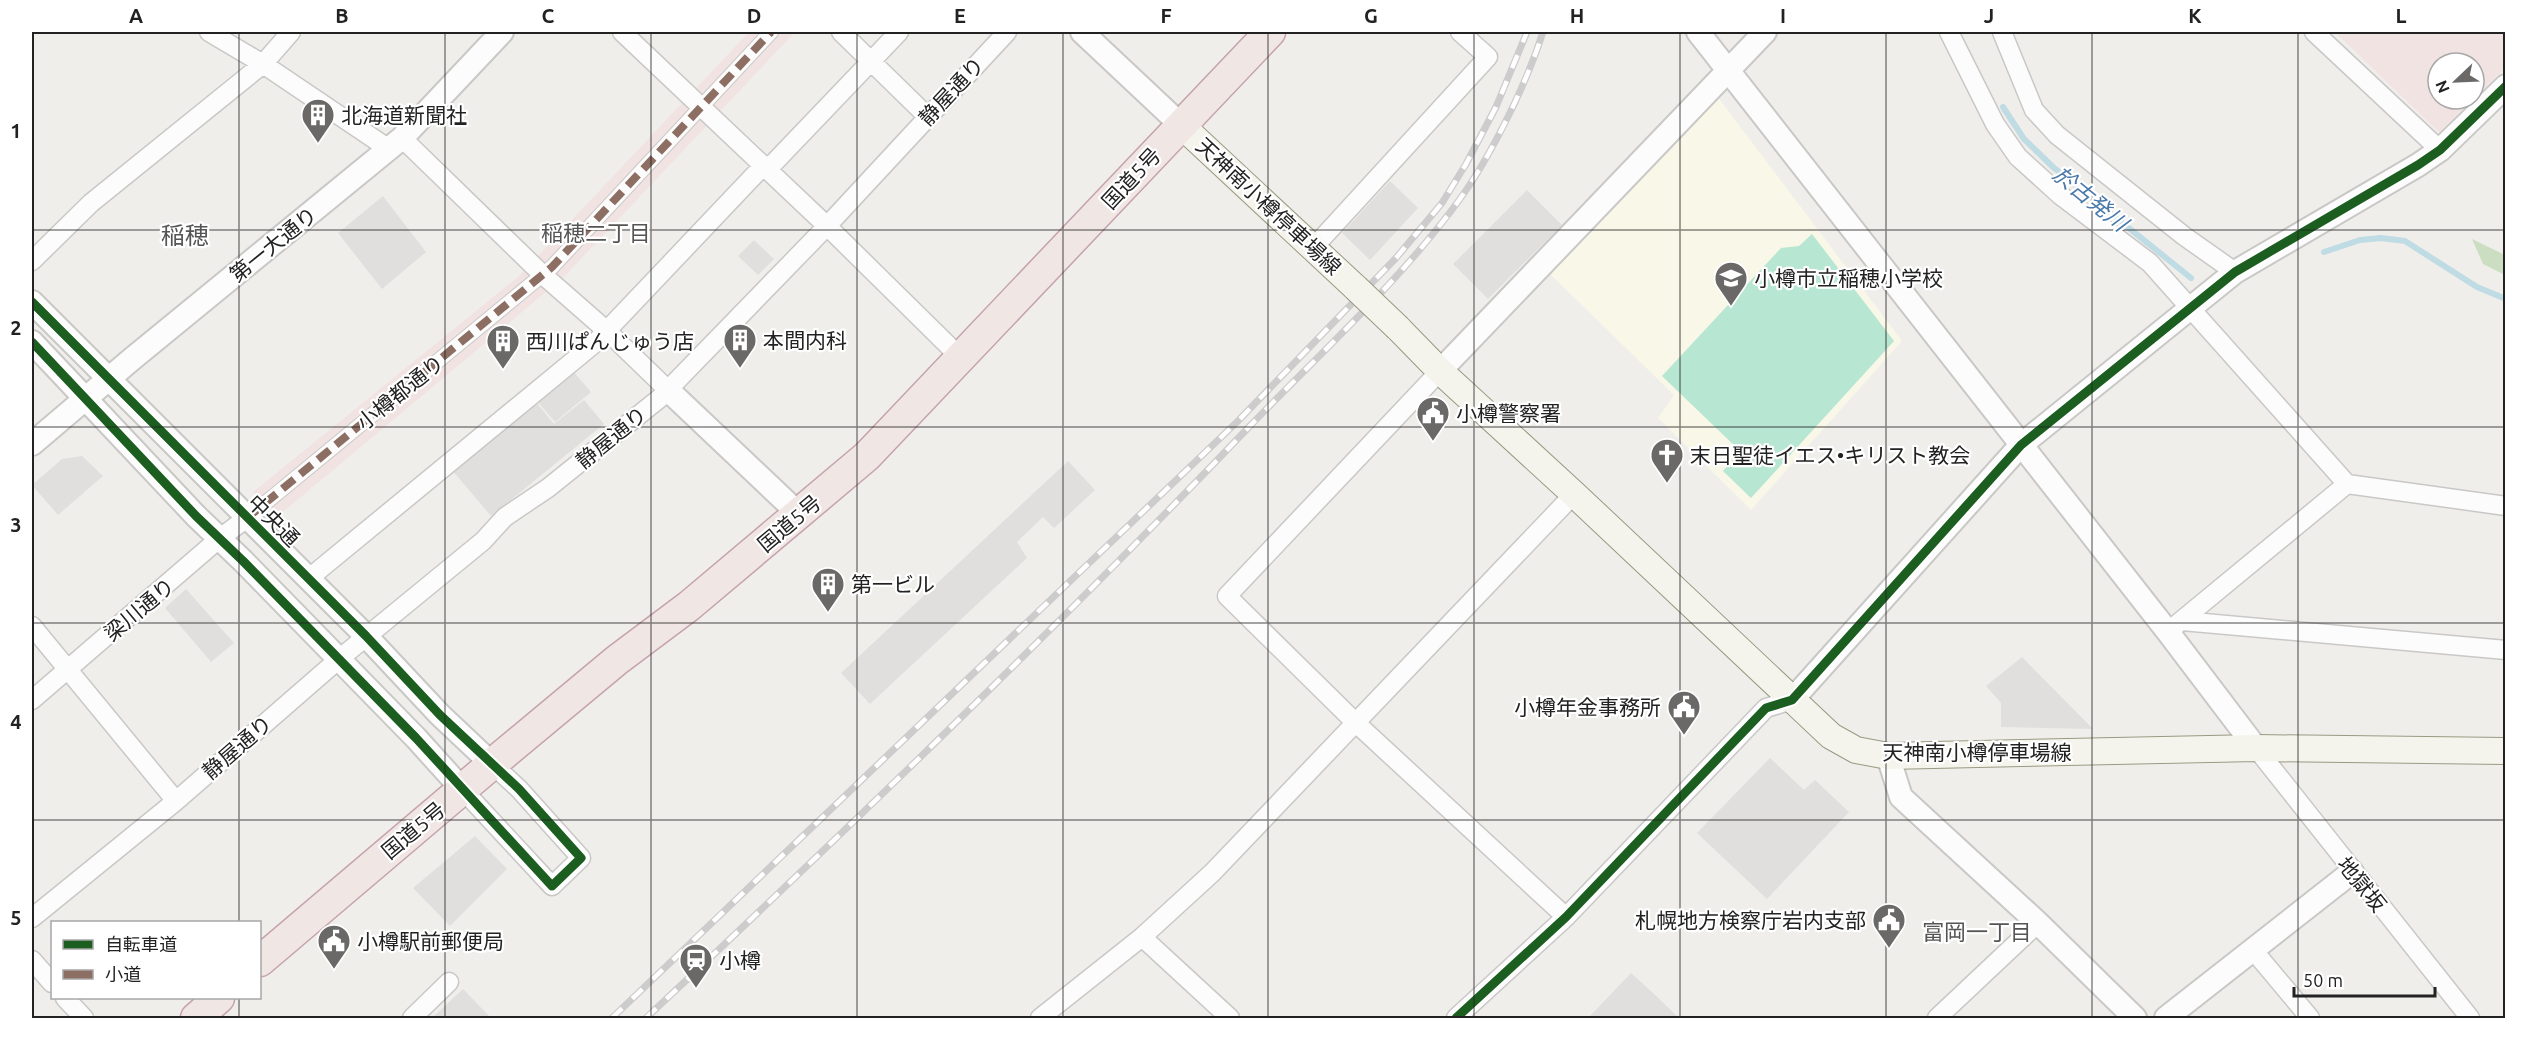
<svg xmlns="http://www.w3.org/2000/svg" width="2537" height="1050" font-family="Ubuntu,'Noto Sans JP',sans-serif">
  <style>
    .commercial { fill: #f1e3e1 }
    .education { fill: #f8f7e8 }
    .forest { fill: #cbdec1 }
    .pitch { fill: #b7e6d2 }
    .parking { fill: #e0dfde }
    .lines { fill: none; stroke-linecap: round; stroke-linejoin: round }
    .stream { stroke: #bfdbe3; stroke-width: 6 }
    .pedestrian-casing { stroke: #c9c8c7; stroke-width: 16 }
    .minor-casing { stroke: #c9c8c7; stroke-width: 21 }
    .tertiary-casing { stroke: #c9c8c7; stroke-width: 26 }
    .secondary-casing { stroke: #999a82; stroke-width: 28 }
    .trunk-casing { stroke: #c5a2ac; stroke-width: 33 }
    .pedestrian { stroke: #fdfcfc; stroke-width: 14 }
    .minor { stroke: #fdfcfc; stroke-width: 18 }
    .tertiary { stroke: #fdfcfc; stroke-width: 22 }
    .secondary { stroke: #f4f4ed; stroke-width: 26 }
    .trunk { stroke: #f0e6e4; stroke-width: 30 }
    .rail-casing { stroke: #ccc; stroke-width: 7 }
    .rail { stroke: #fff; stroke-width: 4.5; stroke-dasharray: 14; stroke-linecap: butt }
    .secondary-bridge-casing { stroke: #999a82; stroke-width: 28; stroke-linecap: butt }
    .secondary-bridge { stroke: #f4f4ed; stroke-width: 26 }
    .quiet { stroke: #8d6e63; stroke-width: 8; stroke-dasharray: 15 8; stroke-linecap: butt }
    .cycleway-casing { stroke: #fff; stroke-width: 13 }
    .cycleway { stroke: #1b5e20; stroke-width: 9 }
    .grid { fill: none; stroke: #222; stroke-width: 1.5; stroke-opacity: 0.55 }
    .labels { text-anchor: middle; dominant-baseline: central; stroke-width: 4.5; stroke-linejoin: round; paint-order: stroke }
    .street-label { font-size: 21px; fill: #222; stroke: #fff }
    .poi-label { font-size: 21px; fill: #222; stroke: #fff; text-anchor: start }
    .water-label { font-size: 22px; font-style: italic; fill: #4a7aab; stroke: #fff }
    .neighbourhood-label { font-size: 22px; fill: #555; stroke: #fff }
    .quarter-label { font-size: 24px; fill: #555; stroke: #fff }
    .neatline { fill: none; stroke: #222; stroke-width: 2 }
    .grid-label { font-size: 20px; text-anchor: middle; font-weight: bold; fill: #222 }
  </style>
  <rect width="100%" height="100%" fill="#f0eeeb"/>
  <path class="commercial" d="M749,32H795L564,277L277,517L253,492L519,276Z
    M2338,32H2505V68L2474,98V63H2438V99H2473L2439,132L2336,33Z"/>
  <path class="education" d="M1717,96L1902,341L1751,510L1658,418L1674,395L1550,274Z"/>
  <path class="forest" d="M2472,239L2505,255V275L2483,264Z"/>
  <path class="pitch" d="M1812,234L1894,341L1751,498L1723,471L1740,451L1662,376L1781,248L1799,246Z"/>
  <path class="parking" d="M1390,181L1418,208L1370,260L1342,233Z
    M1527,190L1562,225L1488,299L1453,264Z
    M383,196L426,252L382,289L338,233Z
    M754,240L774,259L758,275L738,256Z
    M573,371L591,392L555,422L537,401Z
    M584,400L604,424L491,516L452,470L536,402L554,424Z
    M82,456L103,476L58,515L32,485L62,459Z
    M1068,461L1095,490L1054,528L1043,517L1017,542L1027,558L870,704L841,673Z
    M186,589L234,643L211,662L165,608Z
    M2022,657L2093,729L2001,727V703L1986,686Z
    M1770,758L1804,790L1815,780L1849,812L1767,899L1697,833Z
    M475,836L507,869L450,926L413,888Z
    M1631,973L1653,993L1679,1018H1588Z
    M463,989L491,1018H432Z"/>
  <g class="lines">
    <path class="stream" d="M2003,107L2024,139L2053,167L2191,278
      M2324,252L2360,240L2381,238L2405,241L2477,287L2506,299"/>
    <g class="pedestrian-casing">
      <path id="pedestrian" d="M247,518L552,267L771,32"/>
    </g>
    <g class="minor-casing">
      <path id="minor" d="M209,32L263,64L389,149
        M622,32L827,226L962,359
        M841,32L928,117
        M1949,32L1995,124L2018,157L2060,195L2150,263L2347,484L2506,506
        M2002,32L2034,110L2057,135L2184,236L2235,272
        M2314,32L2440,150
        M402,138L543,275L607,331L668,390
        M768,169L899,32
        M1314,247L1488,57L1460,32
        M32,261L91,203L263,64L291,32
        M1440,371L1227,596L1356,723L1566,917
        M308,579L595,343L764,165
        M2182,621L2506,650
        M2176,625L2347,484
        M32,626L176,801
        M32,700L220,538L247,518
        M2256,748L2470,1018
        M462,789L552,886L581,858L519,789L492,764
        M32,918L176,801L339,659L483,541L505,517L548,488L660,398L827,226L1007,32
        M1142,937L1230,1018
        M2253,950L2310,1018
        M32,960L52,983
        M65,998L84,1018
        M412,1018L449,982
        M1040,1018L1142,937L1212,873L1574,494
        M1456,1018L1566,917L1766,708L1792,700
        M1937,1018L2038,923"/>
    </g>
    <g class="tertiary-casing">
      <path id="tertiary" d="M1082,32L1181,125
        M1698,32L2168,632L2256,748
        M32,302L366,636L440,715L492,764
        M32,342L196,516L243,561L416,738L462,789
        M1440,371L1765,32
        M668,390L800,515
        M32,444L132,359L402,138L502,32
        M1792,700L2021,445L2235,272L2418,165L2440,150L2506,86
        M1888,756L1901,797L2038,923L2135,1018
        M2166,1018L2352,872"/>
    </g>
    <g class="secondary-casing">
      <path id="secondary" d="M1181,125L1356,288
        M1398,328L1440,371L1574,494L1831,736L1856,750L1888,756L2256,748L2506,751"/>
    </g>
    <g class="trunk-casing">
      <path id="trunk" d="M260,961L492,764L617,660L689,606L867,456L1270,32
        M196,1018L219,998"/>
    </g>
    <use href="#pedestrian" class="pedestrian"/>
    <use href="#minor" class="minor"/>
    <use href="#tertiary" class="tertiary"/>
    <use href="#secondary" class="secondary"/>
    <use href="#trunk" class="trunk"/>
    <g class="rail-casing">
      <path id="rail" d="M612,1018L1237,422L1396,258L1442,203L1466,164L1496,107L1527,32
        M646,1018C851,826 1054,631 1248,428C1316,357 1391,290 1451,211C1487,165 1525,88 1543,32"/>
    </g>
    <use href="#rail" class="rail"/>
    <g class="secondary-bridge-casing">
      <path id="secondary-bridge" d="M1356,288L1398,328"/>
    </g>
    <use href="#secondary-bridge" class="secondary-bridge"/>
    <path class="quiet" d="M247,518L552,267L771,32"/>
    <g class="cycleway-casing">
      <path id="cycleway" d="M32,302L366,636L440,715L519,789L581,858L552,886L416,738L243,561L196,516L32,342
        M1456,1018L1566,917L1766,708L1792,700L2021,445L2235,272L2418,165L2440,150L2506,86"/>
    </g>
    <use href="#cycleway" class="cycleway"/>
  </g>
  <path class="grid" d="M239,32V922M445,32V1018M651,32V1018M857,32V1018M1063,32V1018M1268,32V1018M1474,32V1018M1680,32V1018M1886,32V1018M2092,32V1018M2298,32V1018M32,230H2506M32,427H2506M32,623H2506M32,820H2506M239,998V1018"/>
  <defs>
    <g id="building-pin" transform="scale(1.725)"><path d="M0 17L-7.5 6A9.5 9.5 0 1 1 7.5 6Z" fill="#6a6968" stroke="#fff"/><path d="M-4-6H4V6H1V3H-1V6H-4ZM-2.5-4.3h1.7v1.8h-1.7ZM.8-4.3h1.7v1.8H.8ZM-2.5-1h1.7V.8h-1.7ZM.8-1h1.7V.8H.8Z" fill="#fff"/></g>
    <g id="school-pin" transform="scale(1.725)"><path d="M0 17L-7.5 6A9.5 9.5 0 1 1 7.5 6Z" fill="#6a6968" stroke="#fff"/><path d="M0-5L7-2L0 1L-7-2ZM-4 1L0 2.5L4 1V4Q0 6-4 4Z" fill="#fff"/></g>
    <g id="civic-pin" transform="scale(1.725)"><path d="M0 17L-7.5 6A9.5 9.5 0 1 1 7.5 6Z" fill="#6a6968" stroke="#fff"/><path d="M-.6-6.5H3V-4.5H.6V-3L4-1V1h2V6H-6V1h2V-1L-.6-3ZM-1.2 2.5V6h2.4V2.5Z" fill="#fff"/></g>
    <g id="church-pin" transform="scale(1.725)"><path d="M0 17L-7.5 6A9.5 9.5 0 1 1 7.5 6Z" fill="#6a6968" stroke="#fff"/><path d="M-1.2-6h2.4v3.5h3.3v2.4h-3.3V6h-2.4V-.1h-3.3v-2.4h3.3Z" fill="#fff"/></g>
    <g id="station-pin" transform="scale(1.725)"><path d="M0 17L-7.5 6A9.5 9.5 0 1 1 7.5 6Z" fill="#6a6968" stroke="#fff"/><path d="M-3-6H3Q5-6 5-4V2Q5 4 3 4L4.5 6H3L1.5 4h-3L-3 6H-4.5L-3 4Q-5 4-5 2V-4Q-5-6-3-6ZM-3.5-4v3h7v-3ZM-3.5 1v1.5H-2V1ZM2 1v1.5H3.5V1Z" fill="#fff"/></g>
  </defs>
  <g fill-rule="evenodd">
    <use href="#building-pin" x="318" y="115"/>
    <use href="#school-pin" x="1731" y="278"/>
    <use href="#building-pin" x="740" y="340"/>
    <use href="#building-pin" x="503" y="341"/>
    <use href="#civic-pin" x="1433" y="413"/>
    <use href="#church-pin" x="1667" y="455"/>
    <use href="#building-pin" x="828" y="584"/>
    <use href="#civic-pin" x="1684" y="707"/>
    <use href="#civic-pin" x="1889" y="920"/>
    <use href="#civic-pin" x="334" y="941"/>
    <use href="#station-pin" x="696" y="960"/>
  </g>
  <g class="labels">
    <g class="street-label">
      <text transform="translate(951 91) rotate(-47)">静屋通り</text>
      <text transform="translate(1131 178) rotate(-47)">国道5号</text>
      <text transform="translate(1269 206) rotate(43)">天神南小樽停車場線</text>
      <text transform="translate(273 244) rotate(-39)">第一大通り</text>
      <text transform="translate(400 392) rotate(-39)">小樽都通り</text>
      <text transform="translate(611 437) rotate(-39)">静屋通り</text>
      <text transform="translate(274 520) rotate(45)">中央通</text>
      <text transform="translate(789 523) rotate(-40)">国道5号</text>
      <text transform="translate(139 609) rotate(-40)">梁川通り</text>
      <text transform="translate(237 747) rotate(-41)">静屋通り</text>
      <text x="1977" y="752">天神南小樽停車場線</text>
      <text transform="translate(413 830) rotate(-40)">国道5号</text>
      <text transform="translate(2362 884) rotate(51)">地獄坂</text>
    </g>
    <g class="poi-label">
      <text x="341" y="115">北海道新聞社</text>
      <text x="1754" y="278">小樽市立稲穂小学校</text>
      <text x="763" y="340">本間内科</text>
      <text x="526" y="341">西川ぱんじゅう店</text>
      <text x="1456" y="413">小樽警察署</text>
      <text x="1690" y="455">末日聖徒イエス•キリスト教会</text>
      <text x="851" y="584">第一ビル</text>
      <text x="1661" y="707" text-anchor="end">小樽年金事務所</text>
      <text x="1866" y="920" text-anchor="end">札幌地方検察庁岩内支部</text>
      <text x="357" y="941">小樽駅前郵便局</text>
      <text x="719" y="960">小樽</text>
    </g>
    <g class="water-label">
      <text transform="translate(2091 198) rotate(39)">於古発川</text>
    </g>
    <g class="neighbourhood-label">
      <text x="596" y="232">稲穂二丁目</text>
      <text x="1977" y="931">富岡一丁目</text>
    </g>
    <g class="quarter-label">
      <text x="185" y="235">稲穂</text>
    </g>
  </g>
  <rect width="2537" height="1050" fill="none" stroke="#ffffff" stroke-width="66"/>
  <rect x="51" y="921" width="210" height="78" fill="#ffffff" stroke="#a7a7a7" stroke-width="1.5"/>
  <rect x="63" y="940" width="30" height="9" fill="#1b5e20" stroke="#a7a7a7" stroke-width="1.5"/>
  <text x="105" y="951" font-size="18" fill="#222222">自転車道</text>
  <rect x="63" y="970" width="30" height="9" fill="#8d6e63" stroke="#a7a7a7" stroke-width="1.5"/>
  <text x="105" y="981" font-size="18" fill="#222222">小道</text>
  <g transform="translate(2456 81) rotate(247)"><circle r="28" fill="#ffffff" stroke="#a7a7a7" stroke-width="1.5"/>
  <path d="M0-4.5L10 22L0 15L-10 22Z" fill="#6a6968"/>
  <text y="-9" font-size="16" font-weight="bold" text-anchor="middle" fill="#222222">N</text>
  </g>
  <path d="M2294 987v9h141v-9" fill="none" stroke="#222222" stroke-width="3"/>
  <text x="2303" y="987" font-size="18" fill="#222222" stroke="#ffffff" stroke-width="4.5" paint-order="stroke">50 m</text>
  <rect x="33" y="33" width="2471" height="984" class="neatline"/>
  <g class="grid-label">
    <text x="136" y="23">A</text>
    <text x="342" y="23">B</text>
    <text x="548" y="23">C</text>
    <text x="754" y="23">D</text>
    <text x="960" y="23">E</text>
    <text x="1166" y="23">F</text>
    <text x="1371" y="23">G</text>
    <text x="1577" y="23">H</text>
    <text x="1783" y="23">I</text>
    <text x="1989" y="23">J</text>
    <text x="2195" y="23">K</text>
    <text x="2401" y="23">L</text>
    <text x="16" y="138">1</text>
    <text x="16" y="335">2</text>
    <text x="16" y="532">3</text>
    <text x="16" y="729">4</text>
    <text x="16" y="925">5</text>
  </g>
</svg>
